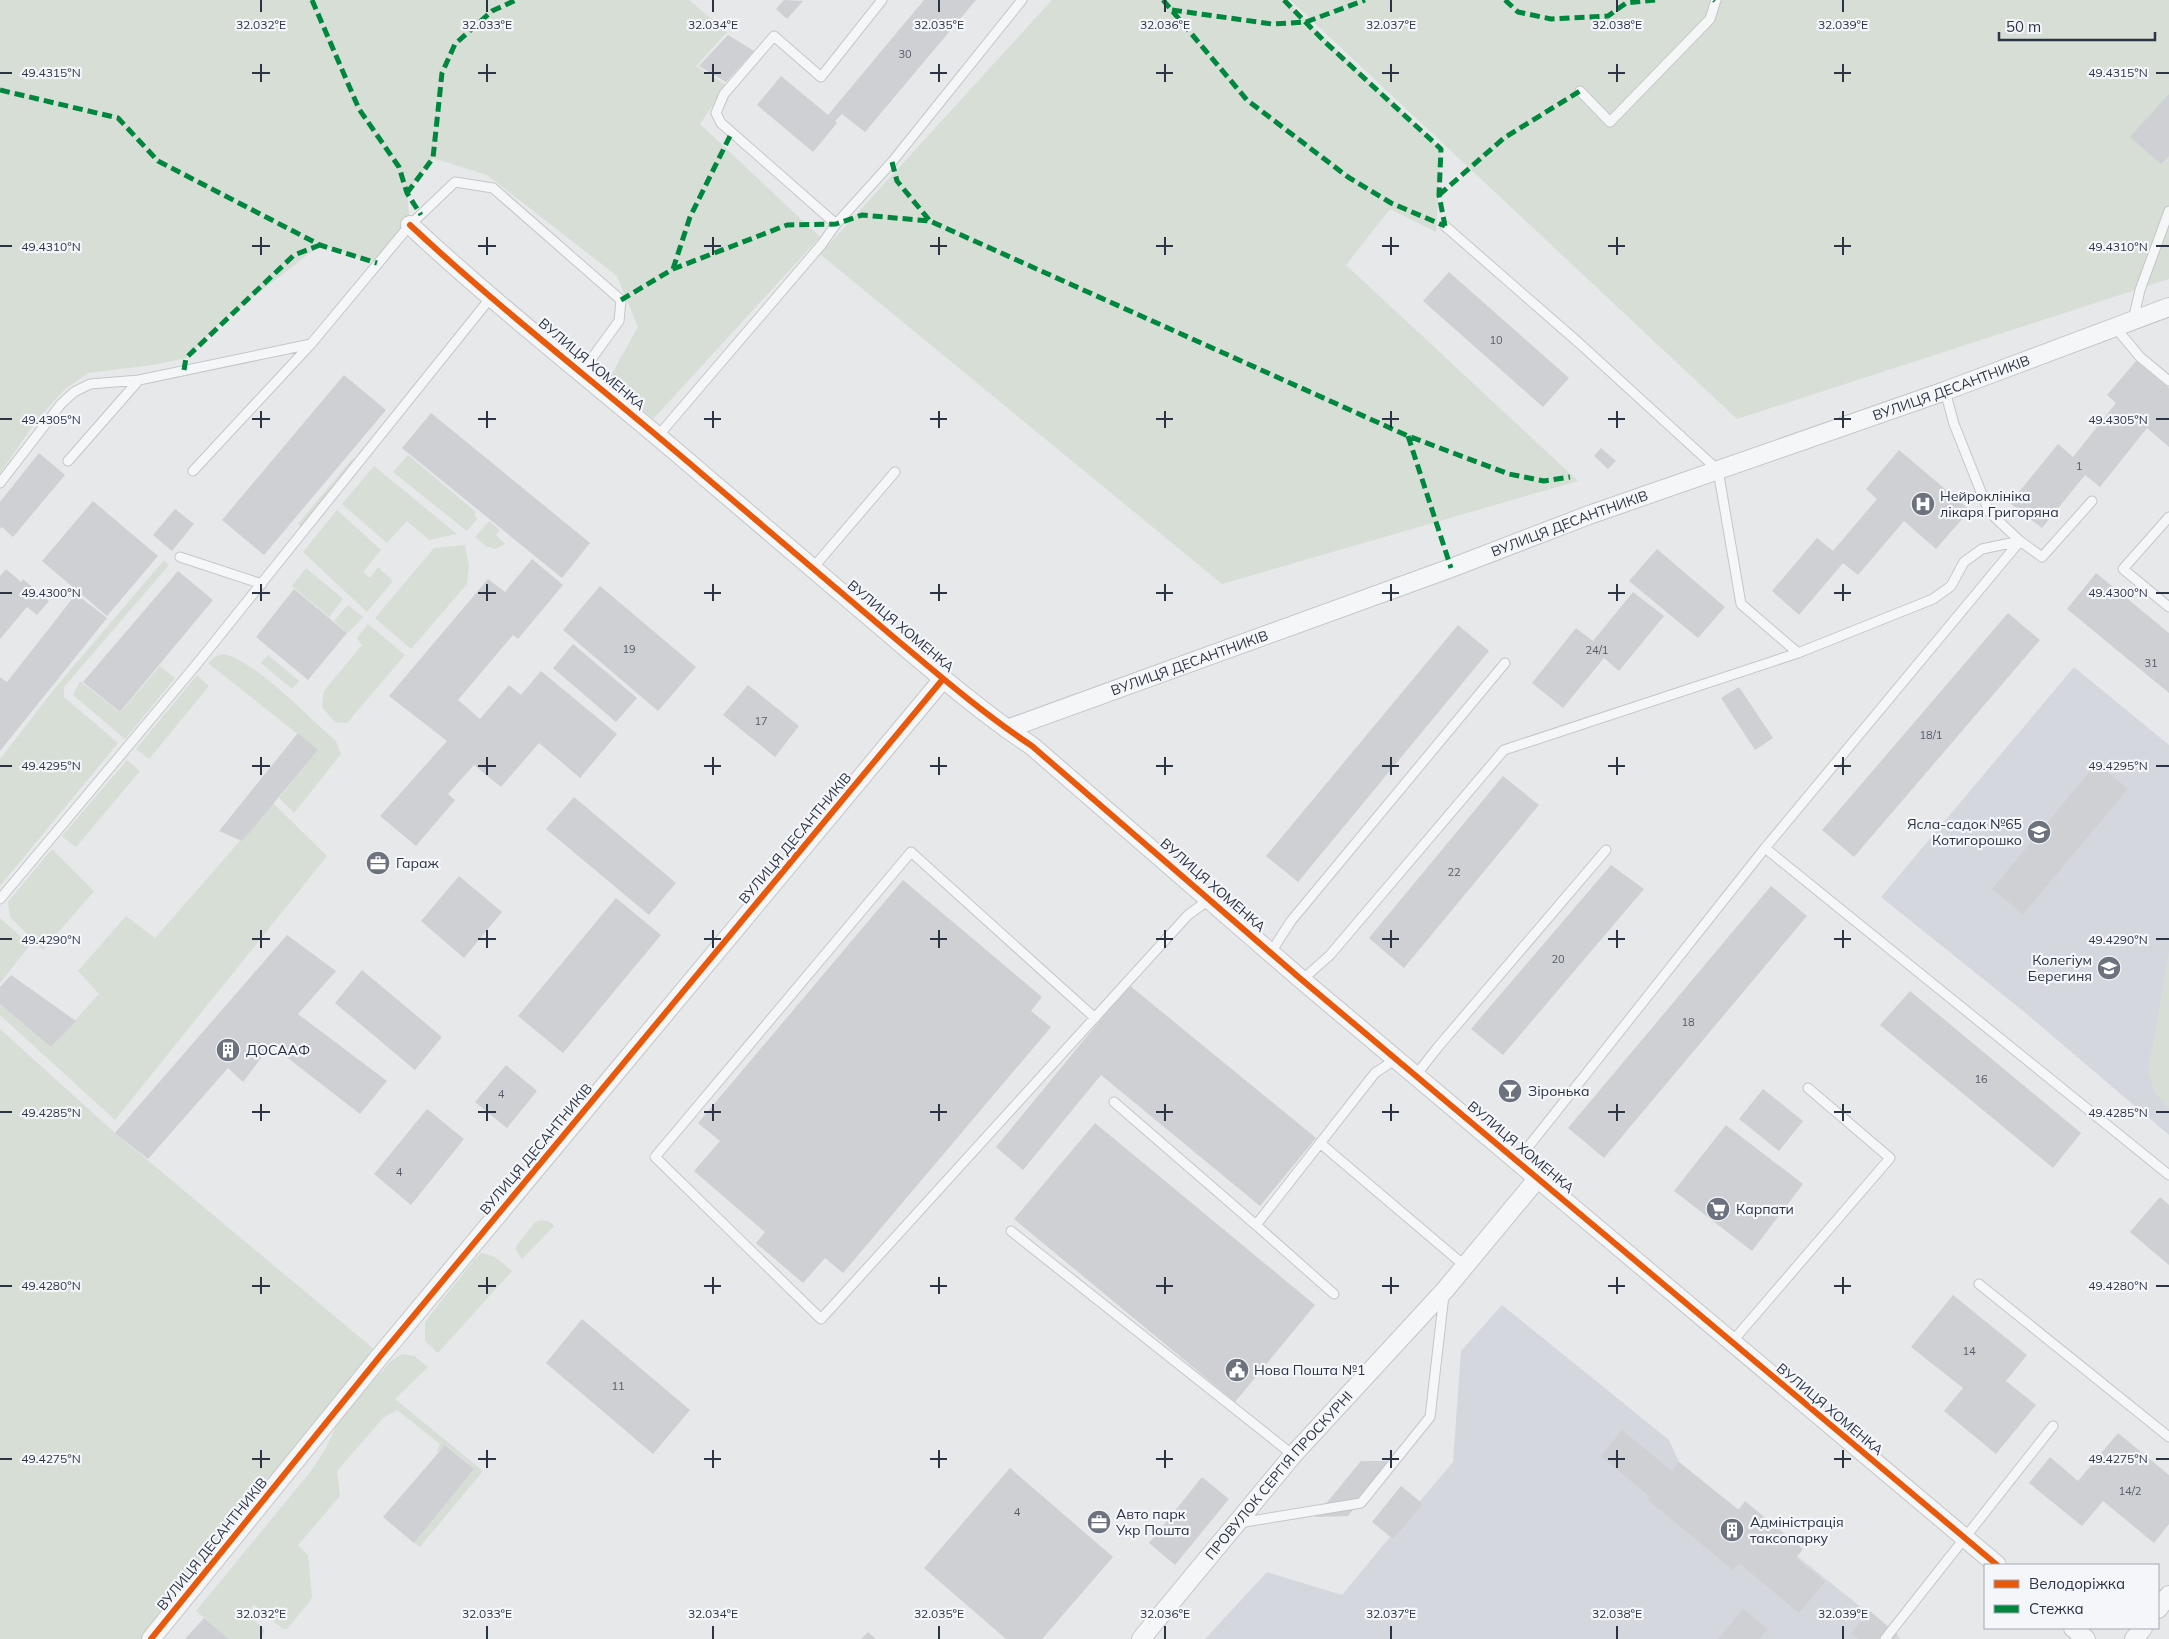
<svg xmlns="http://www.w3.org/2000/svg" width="2169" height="1639" font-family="Mulish,sans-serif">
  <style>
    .built { fill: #d4d7dd }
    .green { fill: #d6ded6 }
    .building { fill: #ced0d3 }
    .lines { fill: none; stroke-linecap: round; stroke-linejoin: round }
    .lane-casing { stroke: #c4c6c8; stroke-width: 11 }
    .street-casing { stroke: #c4c6c8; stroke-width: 20 }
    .lane { stroke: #f5f6f7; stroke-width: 9 }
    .street { stroke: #f5f6f7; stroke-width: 18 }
    .quiet { stroke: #00873e; stroke-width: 5; stroke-dasharray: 10 5; stroke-linecap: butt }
    .cycleway-casing { stroke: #f4f6f9; stroke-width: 9 }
    .cycleway { stroke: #e8590c; stroke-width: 6 }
    .ticks { fill: none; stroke: #2b3445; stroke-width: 2 }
    .labels { text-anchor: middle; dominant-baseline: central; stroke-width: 4.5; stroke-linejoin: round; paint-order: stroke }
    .number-label { font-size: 11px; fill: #545c69 }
    .street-label { font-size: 14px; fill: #2b3445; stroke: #f4f6f9 }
    .poi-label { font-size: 14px; fill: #2b3445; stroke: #f4f6f9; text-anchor: start }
    .ticks-label { font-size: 12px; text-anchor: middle; fill: #2b3445; stroke: #f4f6f9; stroke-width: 4.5; stroke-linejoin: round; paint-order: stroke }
  </style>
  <rect width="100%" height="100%" fill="#e6e8ea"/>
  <path class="built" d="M2074,667L2169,745V1135L2022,1010L1881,897Z
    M1502,1305L1669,1440L1679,1462L1901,1639H1205L1267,1572L1342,1595L1390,1537L1393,1539L1422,1504L1420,1501L1453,1462L1461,1351Z"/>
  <path class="green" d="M0,0H689L727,32L696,66L726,85L700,124L820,237L653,419L621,392L609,379L638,327L617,276L487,175L433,158L407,193L410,225L377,263L320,245L219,324L186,358L153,365L88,373L64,390L37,420L0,473Z
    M1052,0H1285L1441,149L1436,232L1390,209L1346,265L1578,481L1222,584L820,254Z
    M1290,0H2169V279L1737,419Z
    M408,455L476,512L474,514L477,519L467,531L393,472Z
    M353,458L354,463L301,527L298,524Z
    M374,466L457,534L429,540L407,521L387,543L342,504Z
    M337,510L381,550L363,572L370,578L378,567L393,581L367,612L303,552Z
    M489,521L500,530L496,535L505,544L496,549L486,546L475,537Z
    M465,545L469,566L467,584L411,649L375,618L434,548Z
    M164,560L169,565L64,687V697L118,743L0,886V759L55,688Z
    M306,568L343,599L329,617L292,586Z
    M348,605L363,617L348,633L334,621Z
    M368,624L405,655L347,723L335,722L322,707L324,691L362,645L357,638Z
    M224,654C258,663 308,717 336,741L341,754L294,813L279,798L318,750L208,663L216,656Z
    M268,655L299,681L292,689L261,663Z
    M160,666L175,678L125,739L73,695L80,681L120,713Z
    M197,675L209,686L149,759L136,749Z
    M127,760L140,771L76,847L62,836Z
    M273,803L327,856L115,1120L0,1015V1004L51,1047L99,994L78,971L126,916L155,938Z
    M52,849L94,891L43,950L10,917L8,902Z
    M0,918L30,945L0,983Z
    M2169,951V1108L2154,1092L2148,1072Z
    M0,1029L115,1133L381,1355L145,1639H0Z
    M541,1220L550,1222L554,1226L522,1259L516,1250L517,1245L535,1222Z
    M482,1253L495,1257L512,1271L438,1353L425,1341V1323L428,1318L475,1259Z
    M402,1354L414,1356L428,1367L395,1399L483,1471L420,1547L414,1543L474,1469L446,1445L438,1452L437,1451L440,1444L397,1410L383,1418L337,1471L340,1496L298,1545L308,1555L312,1597L310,1601L287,1629H283L254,1605L247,1614L264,1629V1633L259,1639H229L196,1611L311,1471L326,1448L341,1415L373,1369L380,1374L391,1361Z"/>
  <path class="building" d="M784,0L803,1L787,19L776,9Z
    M924,0H976L865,132L842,114L835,121L837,123L813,152L757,105L781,76L828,115Z
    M728,35L754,51L726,82L699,66Z
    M2169,94V156L2161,164L2130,137Z
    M1449,272L1569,378L1543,407L1423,301Z
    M2136,361L2169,388V447L2147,428L2100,487L2085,475L2042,528L2010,503L2058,444L2073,457L2116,403L2107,395Z
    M344,375L386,410L264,555L222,520Z
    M431,413L590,543L562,578L402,448Z
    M1601,448L1616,461L1608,469L1594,456Z
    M1899,450L1970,510L1936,549L1904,521L1858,575L1843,563L1799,615L1772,591L1817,538L1833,551L1877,499L1866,489Z
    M39,453L65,475L13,537L2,527L0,529V502Z
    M93,501L158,556L107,616L42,561Z
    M175,509L194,524L172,551L153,535Z
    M1657,549L1725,607L1698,638L1629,581Z
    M532,559L563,585L518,639L513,635L458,700L480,719L509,685L521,695L541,671L617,734L580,778L539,743L501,787L474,765L448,794L455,800L416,846L380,816L447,741L389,696L488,579L505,592Z
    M6,569L21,582L23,579L49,601L37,615L27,607L0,639V576Z
    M178,571L213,600L120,712L83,682Z
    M2096,573L2169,633V693L2067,609Z
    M600,586L696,667L658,711L563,630Z
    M294,589L347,633L308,680L256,637Z
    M1633,592L1664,616L1619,671L1604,658L1563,708L1532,683L1576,628L1593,641Z
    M76,594L107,618L0,751V677L7,682Z
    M2008,613L2040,640L1854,857L1822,830Z
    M1458,625L1489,651L1298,882L1266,856Z
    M573,644L637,698L616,722L553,668Z
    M748,685L799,726L775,757L723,715Z
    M1739,687L1773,738L1755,750L1721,698Z
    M298,733L318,750L242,841L219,831Z
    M2097,763L2128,789L2023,914L1992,889Z
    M1503,776L1539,805L1404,968L1369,938Z
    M574,797L676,883L649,915L546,829Z
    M1611,865L1644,889L1503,1055L1471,1029Z
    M459,876L502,912L464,958L421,921Z
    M903,880L1042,997L1031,1011L1051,1027L843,1273L825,1258L803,1283L756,1243L765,1232L694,1171L720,1141L698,1123Z
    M1771,886L1807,916L1604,1158L1568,1128Z
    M616,898L661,935L563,1053L518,1016Z
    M287,935L336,971L298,1014L387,1081L360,1114L271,1045L243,1082L228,1068L148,1159L115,1133Z
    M362,970L442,1037L415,1070L335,1003Z
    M11,975L76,1021L51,1047L0,1004V987Z
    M1129,985L1316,1138L1260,1206L1101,1075L1023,1170L996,1147Z
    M1910,991L2081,1133L2053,1168L1880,1025Z
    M506,1065L537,1091L507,1128L475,1102Z
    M1763,1089L1803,1121L1779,1151L1739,1119Z
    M427,1109L464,1139L411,1205L374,1174Z
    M1095,1123L1315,1305L1235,1402L1014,1219Z
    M1726,1125L1803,1184L1752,1251L1674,1191Z
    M2160,1197L2169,1205V1265L2130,1232Z
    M1953,1295L2027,1355L2006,1381L2036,1405L1996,1454L1944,1411L1963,1388L1911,1347Z
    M582,1319L690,1410L653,1454L546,1363Z
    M1622,1430L1672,1471L1679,1462L1738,1510L1745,1501L1803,1549L1796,1558L1825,1582L1799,1613L1739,1563L1733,1570L1648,1500L1650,1497L1601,1456Z
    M2118,1433L2169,1475V1524L2154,1543L2103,1501L2082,1526L2029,1483L2050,1457L2078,1481Z
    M445,1445L474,1469L414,1543L383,1517Z
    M1361,1461H1393L1348,1516L1315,1517Z
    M1010,1468L1113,1557L1042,1639H1006L924,1568Z
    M1202,1477L1229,1499L1175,1565L1149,1543Z
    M1401,1486L1423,1504L1393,1539L1372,1522Z
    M1743,1609L1768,1629L1759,1639H1718Z
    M1870,1611L1898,1635L1894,1639H1858L1851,1633Z
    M204,1618L229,1639H185Z
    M868,1632L876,1639H861Z"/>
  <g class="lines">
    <g class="lane-casing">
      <path id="lane" d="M1580,91L1610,122L1710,19L1716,0
        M836,224L721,123L716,113L724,94L774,36L821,77L882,0
        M1445,226L1579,343L1718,470L1741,604L1798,653L1933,599L1951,586L1964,562L1982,549L2020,541
        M2133,320L2140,290L2169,211
        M2115,327L2140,357L2169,381
        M1945,391L1954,424L1989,512L2020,541L2042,557L2092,501
        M658,436L822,244L836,224L892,162L1022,0
        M68,461L139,380
        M193,471L311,344L410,225L455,182L493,188L621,300L619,321L581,373
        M0,483L61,404L74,392L90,384L139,380L311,344
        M2169,517L2123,569L2169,607
        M180,557L262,584
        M812,569L895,472
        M1765,848L2169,1175
        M0,899L196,665L492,296
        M1271,952L1291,921L1505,663
        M1302,980L1330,955L1504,750L1798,653
        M1095,1018L911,852L655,1157L821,1319L1188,915L1210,899
        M1416,1075L1438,1047L1606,850
        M1114,1102L1256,1225L1375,1073L1396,1059
        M1320,1143L1465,1266
        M1517,1161L1765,848L2020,541
        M1256,1225L1334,1294
        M1011,1231L1293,1455
        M1979,1284L2169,1437
        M1731,1343L1890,1158L1808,1088
        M1239,1523L1361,1503L1430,1417L1444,1295
        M1885,1639L2053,1426"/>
    </g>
    <g class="street-casing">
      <g id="street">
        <path d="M410,225C503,312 606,391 702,474C767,530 832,585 897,640C941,677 984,714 1032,746L1302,980L1997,1565"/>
        <path id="s1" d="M1007,729L1451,568L1589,515L1945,391L2169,307"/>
        <path d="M2158,1609L2169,1595"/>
        <path d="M2073,1628L2086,1639"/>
        <path d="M151,1639L381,1355L943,679"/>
        <path id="s2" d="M1141,1639L1293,1455L1445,1290L1538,1178"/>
        <path d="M2134,1639L2143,1628"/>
      </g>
    </g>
    <use href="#lane" class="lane"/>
    <use href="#street" class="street"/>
    <path class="quiet" d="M312,0L359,109L399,167L407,193L421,215
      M1163,0L1247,100L1348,177L1391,203L1445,226
      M1284,0L1324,41L1441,149L1439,195L1445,226
      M1505,0L1518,12L1551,19L1608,16L1626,3L1655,0
      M1714,0L1715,1
      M1172,10L1272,24L1306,22L1365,0
      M0,90L118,118L158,161L320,245L377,263
      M892,162L897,181L930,221
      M407,193L433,158L442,73L455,44L492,11L516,0
      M1439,195L1504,138L1580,91
      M673,269L690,217L732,132
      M621,300L673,269L787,225L836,224L862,215L930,221L1408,436L1509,474L1544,481L1570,477
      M184,370L186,358L294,255L320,245
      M1408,436L1451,568"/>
    <g class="cycleway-casing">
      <path id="cycleway" d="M410,225C503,312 606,391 702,474C767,530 832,585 897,640C941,677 984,714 1032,746L1302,980L1997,1565
        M151,1639L381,1355L943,679"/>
    </g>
    <use href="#cycleway" class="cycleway"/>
  </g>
  <path class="ticks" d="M261,0V12M487,0V12M713,0V12M939,0V12M1165,0V12M1391,0V12M1617,0V12M1843,0V12M261,64V82M487,64V82M713,64V82M939,64V82M1165,64V82M1391,64V82M1617,64V82M1843,64V82M0,73H12M252,73H270M478,73H496M704,73H721M930,73H947M1156,73H1173M1382,73H1399M1608,73H1625M1834,73H1851M2156,73H2169M261,237V255M487,237V255M713,237V255M939,237V255M1165,237V255M1391,237V255M1617,237V255M1843,237V255M0,246H12M252,246H270M478,246H496M704,246H721M930,246H947M1156,246H1173M1382,246H1399M1608,246H1625M1834,246H1851M2156,246H2169M261,411V428M487,411V428M713,411V428M939,411V428M1165,411V428M1391,411V428M1617,411V428M1843,411V428M0,419H12M252,419H270M478,419H496M704,419H721M930,419H947M1156,419H1173M1382,419H1399M1608,419H1625M1834,419H1851M2156,419H2169M261,584V601M487,584V601M713,584V601M939,584V601M1165,584V601M1391,584V601M1617,584V601M1843,584V601M0,593H12M252,593H270M478,593H496M704,593H721M930,593H947M1156,593H1173M1382,593H1399M1608,593H1625M1834,593H1851M2156,593H2169M261,757V775M487,757V775M713,757V775M939,757V775M1165,757V775M1391,757V775M1617,757V775M1843,757V775M0,766H12M252,766H270M478,766H496M704,766H721M930,766H947M1156,766H1173M1382,766H1399M1608,766H1625M1834,766H1851M2156,766H2169M261,930V948M487,930V948M713,930V948M939,930V948M1165,930V948M1391,930V948M1617,930V948M1843,930V948M0,939H12M252,939H270M478,939H496M704,939H721M930,939H947M1156,939H1173M1382,939H1399M1608,939H1625M1834,939H1851M2156,939H2169M261,1104V1121M487,1104V1121M713,1104V1121M939,1104V1121M1165,1104V1121M1391,1104V1121M1617,1104V1121M1843,1104V1121M0,1112H12M252,1112H270M478,1112H496M704,1112H721M930,1112H947M1156,1112H1173M1382,1112H1399M1608,1112H1625M1834,1112H1851M2156,1112H2169M261,1277V1294M487,1277V1294M713,1277V1294M939,1277V1294M1165,1277V1294M1391,1277V1294M1617,1277V1294M1843,1277V1294M0,1286H12M252,1286H270M478,1286H496M704,1286H721M930,1286H947M1156,1286H1173M1382,1286H1399M1608,1286H1625M1834,1286H1851M2156,1286H2169M261,1450V1468M487,1450V1468M713,1450V1468M939,1450V1468M1165,1450V1468M1391,1450V1468M1617,1450V1468M1843,1450V1468M0,1459H12M252,1459H270M478,1459H496M704,1459H721M930,1459H947M1156,1459H1173M1382,1459H1399M1608,1459H1625M1834,1459H1851M2156,1459H2169M261,1626V1639M487,1626V1639M713,1626V1639M939,1626V1639M1165,1626V1639M1391,1626V1639M1617,1626V1639M1843,1626V1639"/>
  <defs>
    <g id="hospital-disc" transform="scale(1.25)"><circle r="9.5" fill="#6c737f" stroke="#f4f6f9"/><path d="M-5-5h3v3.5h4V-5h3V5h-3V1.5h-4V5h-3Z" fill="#fff"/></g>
    <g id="school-disc" transform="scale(1.25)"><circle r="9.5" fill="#6c737f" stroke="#f4f6f9"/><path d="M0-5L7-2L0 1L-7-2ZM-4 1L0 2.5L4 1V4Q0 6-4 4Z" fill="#fff"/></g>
    <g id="office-disc" transform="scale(1.25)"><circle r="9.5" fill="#6c737f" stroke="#f4f6f9"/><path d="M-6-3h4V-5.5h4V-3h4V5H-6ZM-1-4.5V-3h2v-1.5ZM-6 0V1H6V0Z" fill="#fff"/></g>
    <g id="building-disc" transform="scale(1.25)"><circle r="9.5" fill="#6c737f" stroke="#f4f6f9"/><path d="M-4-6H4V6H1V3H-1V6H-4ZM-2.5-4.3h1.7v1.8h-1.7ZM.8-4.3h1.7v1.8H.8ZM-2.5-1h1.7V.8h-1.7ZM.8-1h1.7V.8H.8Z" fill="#fff"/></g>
    <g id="bar-disc" transform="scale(1.25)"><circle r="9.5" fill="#6c737f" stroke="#f4f6f9"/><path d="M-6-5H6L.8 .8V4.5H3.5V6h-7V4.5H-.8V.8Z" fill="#fff"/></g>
    <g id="supermarket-disc" transform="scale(1.25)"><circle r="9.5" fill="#6c737f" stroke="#f4f6f9"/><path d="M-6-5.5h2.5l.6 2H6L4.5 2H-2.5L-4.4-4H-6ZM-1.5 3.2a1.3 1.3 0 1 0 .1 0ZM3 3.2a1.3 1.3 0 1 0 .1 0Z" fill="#fff"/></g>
    <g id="civic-disc" transform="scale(1.25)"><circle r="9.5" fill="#6c737f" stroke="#f4f6f9"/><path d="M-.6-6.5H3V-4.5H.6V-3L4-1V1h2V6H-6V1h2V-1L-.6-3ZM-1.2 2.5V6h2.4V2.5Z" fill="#fff"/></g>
  </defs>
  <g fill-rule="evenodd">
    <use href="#hospital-disc" x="1923" y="504"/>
    <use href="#school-disc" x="2039" y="832"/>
    <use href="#office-disc" x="378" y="863"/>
    <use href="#school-disc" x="2109" y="968"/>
    <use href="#building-disc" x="228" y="1050"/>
    <use href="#bar-disc" x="1510" y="1091"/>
    <use href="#supermarket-disc" x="1718" y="1209"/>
    <use href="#civic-disc" x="1237" y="1370"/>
    <use href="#office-disc" x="1099" y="1522"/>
    <use href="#building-disc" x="1732" y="1530"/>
  </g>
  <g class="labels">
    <g class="number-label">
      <text x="905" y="54">30</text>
      <text x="1496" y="340">10</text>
      <text x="2079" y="466">1</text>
      <text x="629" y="649">19</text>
      <text x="1597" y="650">24/1</text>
      <text x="2151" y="663">31</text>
      <text x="761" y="721">17</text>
      <text x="1931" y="735">18/1</text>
      <text x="1454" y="872">22</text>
      <text x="1558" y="959">20</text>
      <text x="1688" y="1022">18</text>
      <text x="1981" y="1079">16</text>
      <text x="501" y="1094">4</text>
      <text x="399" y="1172">4</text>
      <text x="1969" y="1351">14</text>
      <text x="618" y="1386">11</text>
      <text x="2130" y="1491">14/2</text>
      <text x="1017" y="1512">4</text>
    </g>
    <g class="street-label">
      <text transform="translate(592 364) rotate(40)">ВУЛИЦЯ ХОМЕНКА</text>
      <text stroke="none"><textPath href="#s1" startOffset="1004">ВУЛИЦЯ ДЕСАНТНИКІВ</textPath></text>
      <text stroke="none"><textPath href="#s1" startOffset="599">ВУЛИЦЯ ДЕСАНТНИКІВ</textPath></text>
      <text transform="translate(901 626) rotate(40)">ВУЛИЦЯ ХОМЕНКА</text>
      <text stroke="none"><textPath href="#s1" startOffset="194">ВУЛИЦЯ ДЕСАНТНИКІВ</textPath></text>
      <text transform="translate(795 838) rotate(-50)">ВУЛИЦЯ ДЕСАНТНИКІВ</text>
      <text transform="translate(1213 885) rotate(41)">ВУЛИЦЯ ХОМЕНКА</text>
      <text transform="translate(1521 1147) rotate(40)">ВУЛИЦЯ ХОМЕНКА</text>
      <text transform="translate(536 1149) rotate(-50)">ВУЛИЦЯ ДЕСАНТНИКІВ</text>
      <text transform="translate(1830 1409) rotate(40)">ВУЛИЦЯ ХОМЕНКА</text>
      <text stroke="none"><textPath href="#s2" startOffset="214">ПРОВУЛОК СЕРГІЯ ПРОСКУРНІ</textPath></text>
      <text transform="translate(212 1544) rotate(-51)">ВУЛИЦЯ ДЕСАНТНИКІВ</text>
    </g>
    <g class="poi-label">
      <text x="1940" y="496">Нейроклініка<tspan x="1940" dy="16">лікаря Григоряна</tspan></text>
      <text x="2022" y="824" text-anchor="end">Ясла-садок №65<tspan x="2022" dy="16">Котигорошко</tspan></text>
      <text x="396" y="863">Гараж</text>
      <text x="2092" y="960" text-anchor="end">Колегіум<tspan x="2092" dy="16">Берегиня</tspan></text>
      <text x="246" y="1050">ДОСААФ</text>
      <text x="1528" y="1091">Зіронька</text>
      <text x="1736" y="1209">Карпати</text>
      <text x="1254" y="1370">Нова Пошта №1</text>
      <text x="1116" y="1514">Авто парк<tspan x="1116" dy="16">Укр Пошта</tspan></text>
      <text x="1750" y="1522">Адміністрація<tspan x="1750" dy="16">таксопарку</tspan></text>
    </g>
  </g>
  <g class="ticks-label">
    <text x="261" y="29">32.032°E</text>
    <text x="487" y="29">32.033°E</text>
    <text x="713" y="29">32.034°E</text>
    <text x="939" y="29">32.035°E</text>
    <text x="1165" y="29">32.036°E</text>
    <text x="1391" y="29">32.037°E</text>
    <text x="1617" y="29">32.038°E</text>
    <text x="1843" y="29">32.039°E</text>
    <text x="51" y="77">49.4315°N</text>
    <text x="2118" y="77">49.4315°N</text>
    <text x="51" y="251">49.4310°N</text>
    <text x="2118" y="251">49.4310°N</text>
    <text x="51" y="424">49.4305°N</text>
    <text x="2118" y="424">49.4305°N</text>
    <text x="51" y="597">49.4300°N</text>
    <text x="2118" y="597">49.4300°N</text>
    <text x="51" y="770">49.4295°N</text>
    <text x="2118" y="770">49.4295°N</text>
    <text x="51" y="944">49.4290°N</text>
    <text x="2118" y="944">49.4290°N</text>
    <text x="51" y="1117">49.4285°N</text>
    <text x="2118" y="1117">49.4285°N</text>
    <text x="51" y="1290">49.4280°N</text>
    <text x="2118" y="1290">49.4280°N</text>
    <text x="51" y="1463">49.4275°N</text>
    <text x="2118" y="1463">49.4275°N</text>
    <text x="261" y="1618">32.032°E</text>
    <text x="487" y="1618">32.033°E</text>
    <text x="713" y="1618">32.034°E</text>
    <text x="939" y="1618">32.035°E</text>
    <text x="1165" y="1618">32.036°E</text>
    <text x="1391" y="1618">32.037°E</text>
    <text x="1617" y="1618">32.038°E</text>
    <text x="1843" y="1618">32.039°E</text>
  </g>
  <rect x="1984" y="1564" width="175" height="65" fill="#f4f6f9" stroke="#a4a8b1"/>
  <rect x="1994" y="1580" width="25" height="8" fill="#e8590c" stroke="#a4a8b1"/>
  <text x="2029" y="1589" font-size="15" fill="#2b3445">Велодоріжка</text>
  <rect x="1994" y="1605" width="25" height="8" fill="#00873e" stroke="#a4a8b1"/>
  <text x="2029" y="1614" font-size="15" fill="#2b3445">Стежка</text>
  <path d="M1999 32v8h156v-8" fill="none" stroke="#2b3445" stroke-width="2.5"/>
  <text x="2006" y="32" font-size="15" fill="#2b3445" stroke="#f4f6f9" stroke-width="4" paint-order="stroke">50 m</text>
</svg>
